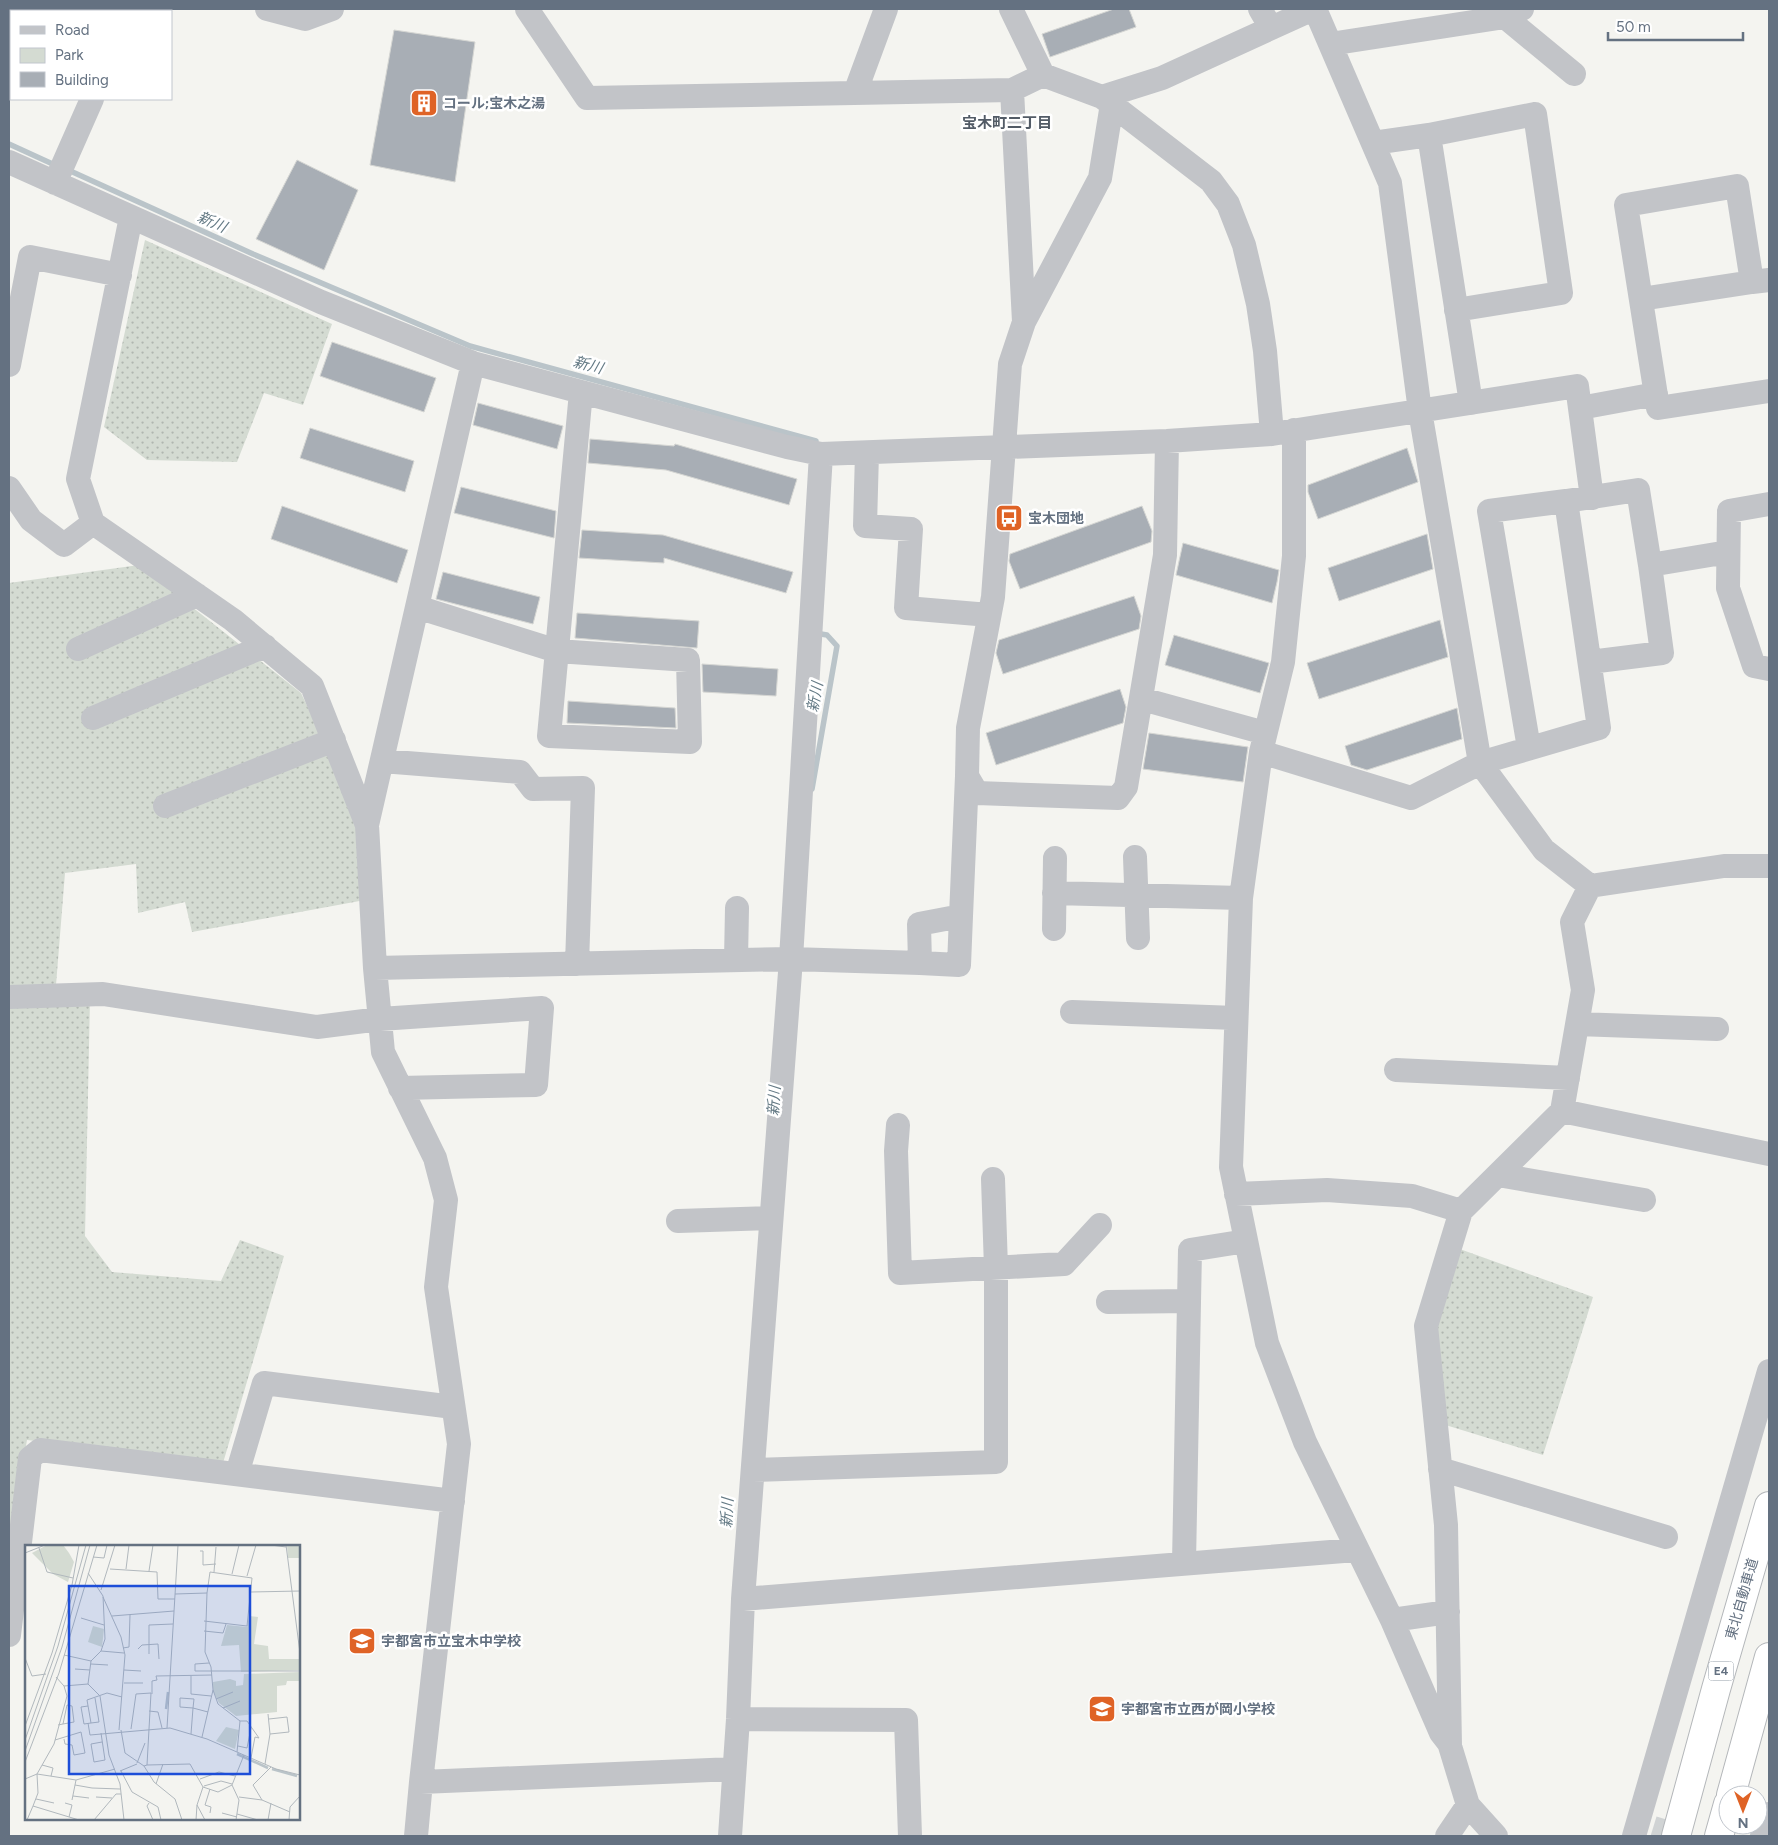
<svg xmlns="http://www.w3.org/2000/svg" width="1778" height="1845" font-family="Figtree,'Noto Sans JP',sans-serif">
  <style>
    .green { fill: url(#green-dots) }
    .lines { fill: none; stroke-linecap: round; stroke-linejoin: round }
    .stream { stroke: #bac4c9; stroke-width: 5.5 }
    .building { fill: #a8aeb5; stroke: #d5d6d3 }
    .minor-tunnel { stroke: #d0d3d4; stroke-width: 24; stroke-dasharray: 24 12; stroke-linecap: butt }
    .highway-casing { stroke: #b4b7ba; stroke-width: 30 }
    .minor { stroke: #c2c4c8; stroke-width: 24 }
    .highway { stroke: #fff; stroke-width: 28 }
    .labels { text-anchor: middle; dominant-baseline: central; stroke-width: 5; stroke-linejoin: round; paint-order: stroke }
    .shield { fill: #fff; stroke: #929ca7; stroke-width: 1 }
    .shield-label { font-size: 12px; font-weight: bold; fill: #647181 }
    .poi-label { font-size: 14px; font-weight: bold; fill: #647181; stroke: #fff; text-anchor: start }
    .street-label { font-size: 14px; fill: #647181; stroke: #fff }
    .neighbourhood-label { font-size: 15px; font-weight: bold; fill: #525b66; stroke: #fff }
    .water-label { font-size: 15px; font-style: italic; fill: #647a85; stroke: #fff }
    .inset-river { fill: none; stroke: #bac4c9; stroke-width: 2.5 }
    .inset-road { fill: none; stroke: #b1b8bd; stroke-width: 1 }
    .view { fill: #1d4ed8; fill-opacity: 0.15; stroke: #1d4ed8; stroke-width: 2.5 }
    .inset-edge { fill: none; stroke: #647181; stroke-width: 2.5 }
  </style>
  <defs>
    <pattern id="green-dots" width="8" height="8" patternUnits="userSpaceOnUse" patternTransform="scale(1.25)"><rect width="8" height="8" fill="#d4dbd2"/><path d="M2 2h.1M6 6h.1" fill="none" stroke="#b0b6b0" stroke-width="1.8" stroke-linecap="round"/></pattern>
  </defs>
  <rect width="100%" height="100%" fill="#f4f4f0"/>
  <path class="green" d="M145,240L332,324L303,405L264,393L237,462L147,460L104,427Z
    M139,565L301,693L361,818L365,900L192,932L185,902L138,913L136,864L65,873L56,985L9,986V583Z
    M90,999L85,1236L112,1272L221,1281L240,1240L284,1256L223,1463L27,1440L9,1544V1000Z
    M1457,1248L1593,1297L1543,1455L1439,1423L1432,1330Z"/>
  <g class="lines">
    <path class="stream" d="M9,144L57,166
      M66,169L253,254L470,346L816,441L815,447
      M812,789L837,646L827,635L815,633"/>
  </g>
  <path class="building" d="M1114,9H1129L1136,27L1050,57L1042,34Z
    M394,30L475,42L455,182L370,165Z
    M297,160L358,190L324,270L256,239Z
    M332,342L436,378L424,412L320,376Z
    M478,403L563,426L557,449L473,425Z
    M310,428L414,461L405,492L300,458Z
    M590,439L674,446L675,444L797,479L789,505L666,470L588,463Z
    M1407,448L1418,482L1318,519L1308,492V485Z
    M461,487L556,511L554,538L454,513Z
    M282,506L408,550L397,583L271,539Z
    M1142,506L1152,531L1151,542L1020,589L1009,561L1010,554Z
    M582,530L663,535L793,572L786,593L664,558V563L579,558Z
    M1427,534L1433,569L1339,601L1328,568Z
    M1183,543L1279,570L1277,582L1272,603L1176,575Z
    M443,572L540,597L533,624L436,599Z
    M1134,596L1141,616L1139,629L1003,674L996,653L999,640Z
    M577,613L699,621L697,648L575,638Z
    M1440,620L1448,657L1319,699L1307,663Z
    M1174,635L1269,663L1260,693L1165,665Z
    M702,664L778,669L776,696L703,692Z
    M1120,689L1126,707L1123,723L996,765L986,733Z
    M568,701L675,708L676,728L567,723Z
    M1457,708L1462,739L1367,770L1351,765L1345,746Z
    M1149,733L1248,747L1243,782L1143,769Z"/>
  <g class="lines">
    <path class="minor-tunnel" d="M1653,1828L1679,1836"/>
    <g class="highway-casing">
      <path id="highway" d="M1731,1795L1769,1657
        M1676,1836L1716,1689L1769,1506
        M1719,1836L1728,1804"/>
    </g>
    <path class="minor" d="M267,9L305,19L332,9
      M527,9L587,98L1012,90
      M1011,9L1043,75L1102,97L1211,181L1228,204L1244,245L1258,304L1265,351L1272,434
      M1260,9L1271,28
      M1315,9L1390,183L1420,411L1480,763L1544,850L1590,886L1572,922L1583,990L1562,1111L1461,1211L1426,1326L1446,1525L1450,1746L1468,1805L1496,1836
      M131,11L132,9
      M1505,17L1574,74
      M1330,44L1505,17L1522,9
      M855,93L886,9
      M1102,97L1162,78L1313,9
      M1112,104L1100,178L1024,322L1010,364L993,597L968,728L967,776L977,793L1118,798L1126,787L1165,555L1167,441
      M1373,143L1429,135
      M9,162L321,302L473,363L787,447L821,454L1167,441L1272,434L1577,386L1592,498
      M55,183L92,99
      M131,217L78,479L93,523L233,620L312,686L367,825
      M1769,280L1752,282L1737,186L1626,205L1658,408L1769,391
      M1641,299L1752,282
      M1456,310L1561,293L1535,114L1429,135L1471,403
      M1024,322L1012,90L1043,75
      M473,363L367,825L375,968L383,1052L435,1158L446,1200L436,1287L459,1444L421,1782L734,1769
      M9,365L30,257L120,275
      M1580,408L1656,394
      M1294,430V556L1283,662L1261,752L1241,898L1231,1167L1267,1343L1305,1442L1392,1620L1441,1733L1448,1742
      M867,453L865,526L911,529L906,608L989,615
      M9,488L31,520L64,545L93,523
      M1769,504L1729,511L1728,588L1754,666L1769,669
      M1650,565L1728,552
      M417,607L557,651L688,660L690,742L549,736L581,392
      M78,649L197,595
      M1142,699L1265,733
      M93,718L265,646
      M1529,748L1489,511L1566,501
      M1261,752L1411,798L1480,763L1599,728L1566,501L1638,490L1650,565L1662,653L1590,662
      M382,761L520,772L533,789L583,788L577,964
      M165,806L334,740
      M1135,857L1138,938
      M1590,886L1724,866H1769
      M1054,893L1241,898
      M1054,929L1055,858
      M736,960L737,908
      M920,963L959,965L961,916
      M375,968L791,959L920,963L919,924L961,916L967,776
      M9,997L103,994L317,1027L380,1019L542,1008L536,1085L400,1088
      M1072,1012L1236,1018
      M1577,1024L1717,1029
      M1396,1070L1568,1078
      M1562,1111L1769,1154
      M898,1125L896,1151L900,1273L1064,1264L1100,1225
      M1498,1175L1644,1200
      M1236,1194L1327,1190L1412,1196L1461,1211
      M678,1221L771,1218
      M1108,1302L1189,1301
      M1440,1469L1666,1537
      M753,1470L996,1462V1268L993,1179
      M237,1474L264,1383L453,1407
      M1184,1563L1190,1250L1246,1241
      M743,1599L1356,1550
      M1392,1620L1448,1612
      M9,1635L30,1458L40,1450L453,1501
      M738,1719L906,1720L910,1836
      M416,1836L421,1782
      M730,1836L738,1719L743,1599L791,959L821,454
      M1447,1836L1468,1805
      M1634,1836L1769,1371
      M1762,1836L1769,1814"/>
    <use href="#highway" class="highway"/>
  </g>
  <defs>
    <g id="building-square" transform="scale(1.4375)"><rect x="-9" y="-9" width="18" height="18" rx="4" fill="#df6326" stroke="#fff"/><path d="M-4-6H4V6H1V3H-1V6H-4ZM-2.5-4.3h1.7v1.8h-1.7ZM.8-4.3h1.7v1.8H.8ZM-2.5-1h1.7V.8h-1.7ZM.8-1h1.7V.8H.8Z" fill="#fff"/></g>
    <g id="bus-square" transform="scale(1.4375)"><rect x="-9" y="-9" width="18" height="18" rx="4" fill="#df6326" stroke="#fff"/><path d="M-5-6H5V4H4V6H2V4H-2V6H-4V4H-5ZM-3.5-4V0h7V-4ZM-3.5 1.2v1.5H-2V1.2ZM2 1.2v1.5H3.5V1.2Z" fill="#fff"/></g>
    <g id="school-square" transform="scale(1.4375)"><rect x="-9" y="-9" width="18" height="18" rx="4" fill="#df6326" stroke="#fff"/><path d="M0-5L7-2L0 1L-7-2ZM-4 1L0 2.5L4 1V4Q0 6-4 4Z" fill="#fff"/></g>
  </defs>
  <g fill-rule="evenodd">
    <use href="#building-square" x="424" y="103"/>
    <use href="#bus-square" x="1009" y="518"/>
    <use href="#school-square" x="362" y="1641"/>
    <use href="#school-square" x="1102" y="1709"/>
  </g>
  <g class="labels">
    <rect class="shield" x="1708.5" y="1661.5" width="25" height="19" rx="4"/>
    <g class="shield-label">
      <text x="1721" y="1671">E4</text>
    </g>
    <g class="poi-label">
      <text x="443" y="103">コール;宝木之湯</text>
      <text x="1028" y="518">宝木団地</text>
      <text x="381" y="1641">宇都宮市立宝木中学校</text>
      <text x="1121" y="1709">宇都宮市立西が岡小学校</text>
    </g>
    <g class="street-label">
      <text transform="translate(1742 1599) rotate(-74)">東北自動車道</text>
    </g>
    <g class="neighbourhood-label">
      <text x="1007" y="123">宝木町二丁目</text>
    </g>
    <g class="water-label">
      <text transform="translate(212 222) rotate(24)">新川</text>
      <text transform="translate(588 365) rotate(15)">新川</text>
      <text transform="translate(815 697) rotate(-80)">新川</text>
      <text transform="translate(774 1101) rotate(-86)">新川</text>
      <text transform="translate(727 1513) rotate(-87)">新川</text>
    </g>
  </g>
  <g transform="translate(25 1545)">
    <rect width="275" height="275" fill="#f4f4f0"/>
    <path d="M262,0H275V13H263ZM224,71L233,72L229,99L243,101L244,114H275V125L216,127L214,100L196,101L202,80L222,82ZM68,81L79,84L77,102L63,97ZM275,127V136H262L261,140L252,141V167L211,171L194,158L188,146V137L205,134L211,136V141L218,140L219,129ZM201,182L214,185L210,204L191,196Z" fill="#d4dbd2"/>
    <path d="M22,0H38L44,8L49,17L43,37L28,29L7,8Z" fill="#d4dbd2"/>
    <path class="inset-river" d="M141,164L143,147M212,209L243,223M247,224L272,231"/>
    <path class="inset-road" d="M246,0L261,2M261,0L275,108M14,3L22,27L48,33M175,6H178V20L191,19M0,8L20,0M68,12L79,13L82,0M85,24L132,27L133,54H150M101,24L104,0M124,26L128,0M189,27L191,2M63,28L78,51L80,94L76,106L66,116L63,139L75,151L84,210L95,239L99,275M207,29L214,0M222,31L231,0M76,45L90,0M226,47L275,46M150,49L182,48L180,107L186,122L188,145L177,192M78,52L96,92L100,110L94,185M87,71L149,66M56,73L79,80M179,76L222,81L227,33L185,27L182,48M179,86L198,88L201,79M98,103L104,102L105,70M113,104L117,100L133,99L134,114M76,106L99,108M124,109V80L148,79M39,110L66,116M0,113L7,131L21,129M184,118L170,119V126H275M66,119L83,120M50,124L65,125M99,125L116,126M166,131V149L186,151M31,132L39,141L63,139M99,138H118M188,145L193,159L215,176L212,207M127,149V136L132,135L131,131L187,130M191,154L208,147M63,161L56,162L59,179L66,178L62,155L82,148L97,152M198,163L215,156M124,166L133,167L137,183M244,174L262,172L264,187L245,189M215,176H222L234,193L230,192L226,213M63,178L65,190L145,183L182,194L251,224L275,230M66,178L74,177L70,153M33,180L38,179L49,177L47,161L42,160L38,179M0,181L27,108L47,40L54,0M142,183L153,0M106,184L111,149L126,148L122,220L119,221M96,185L100,208L119,221L129,237L150,254L157,275M76,188L80,215L69,217L66,199L77,197M166,189L168,163L169,154L155,153V162L168,163L183,167M0,195L33,101L61,0M30,195L56,187L60,208L49,210L47,200L40,199L39,194M213,201L222,203L226,183M0,206L37,102L65,0M0,217L34,128L72,0M112,218L120,198M240,219L245,189L243,169M17,220L28,223L26,231M122,220L165,219L178,242L172,260L180,275M95,226L112,219M96,226L107,247L133,262L136,275M0,234L12,229L51,235L50,240L67,243L95,244M175,234L194,227L210,231M51,235L90,224M131,239L138,219M179,241L196,236L207,239M178,242L193,247L207,240M48,251L64,253M71,252L87,253M214,252L237,255L265,267M11,254L29,258M47,255L50,240M237,255L228,240L246,222M40,258L47,260L44,272M124,258L122,261L128,275M8,261L13,248L12,229L29,199L42,151L39,141M185,268L186,262L180,260L185,244M197,268L212,272M212,269L233,275M2,275L8,261L54,275M69,275L91,249H96M171,275L172,260M211,275L214,255L207,240L219,210M243,275L246,258M264,275L265,262L275,251"/>
    <path class="view" d="M44,41H225V229H44Z"/>
    <rect width="275" height="275" class="inset-edge"/>
  </g>
  <rect width="1778" height="1845" fill="none" stroke="#647181" stroke-width="20"/>
  <rect x="10" y="10" width="162" height="90" fill="#ffffff" stroke="#c1c6cd"/>
  <rect x="20" y="26" width="25" height="8" fill="#c2c4c8" stroke="#c1c6cd"/>
  <text x="55" y="35" font-size="15" fill="#647181">Road</text>
  <rect x="20" y="48" width="25" height="15" fill="#d4dbd2" stroke="#c1c6cd"/>
  <text x="55" y="60" font-size="15" fill="#647181">Park</text>
  <rect x="20" y="72" width="25" height="15" fill="#a8aeb5" stroke="#c1c6cd"/>
  <text x="55" y="85" font-size="15" fill="#647181">Building</text>
  <g transform="translate(1743 1810) rotate(180)"><circle r="24" fill="#ffffff" stroke="#c1c6cd"/>
  <path d="M0-4L9 19L0 12L-9 19Z" fill="#df6326"/>
  <text y="-8" font-size="14" font-weight="bold" text-anchor="middle" fill="#647181">N</text>
  </g>
  <path d="M1608 32v8h135v-8" fill="none" stroke="#647181" stroke-width="2.5"/>
  <text x="1616" y="32" font-size="15" fill="#647181" stroke="#ffffff" stroke-width="4" paint-order="stroke">50 m</text>
</svg>
